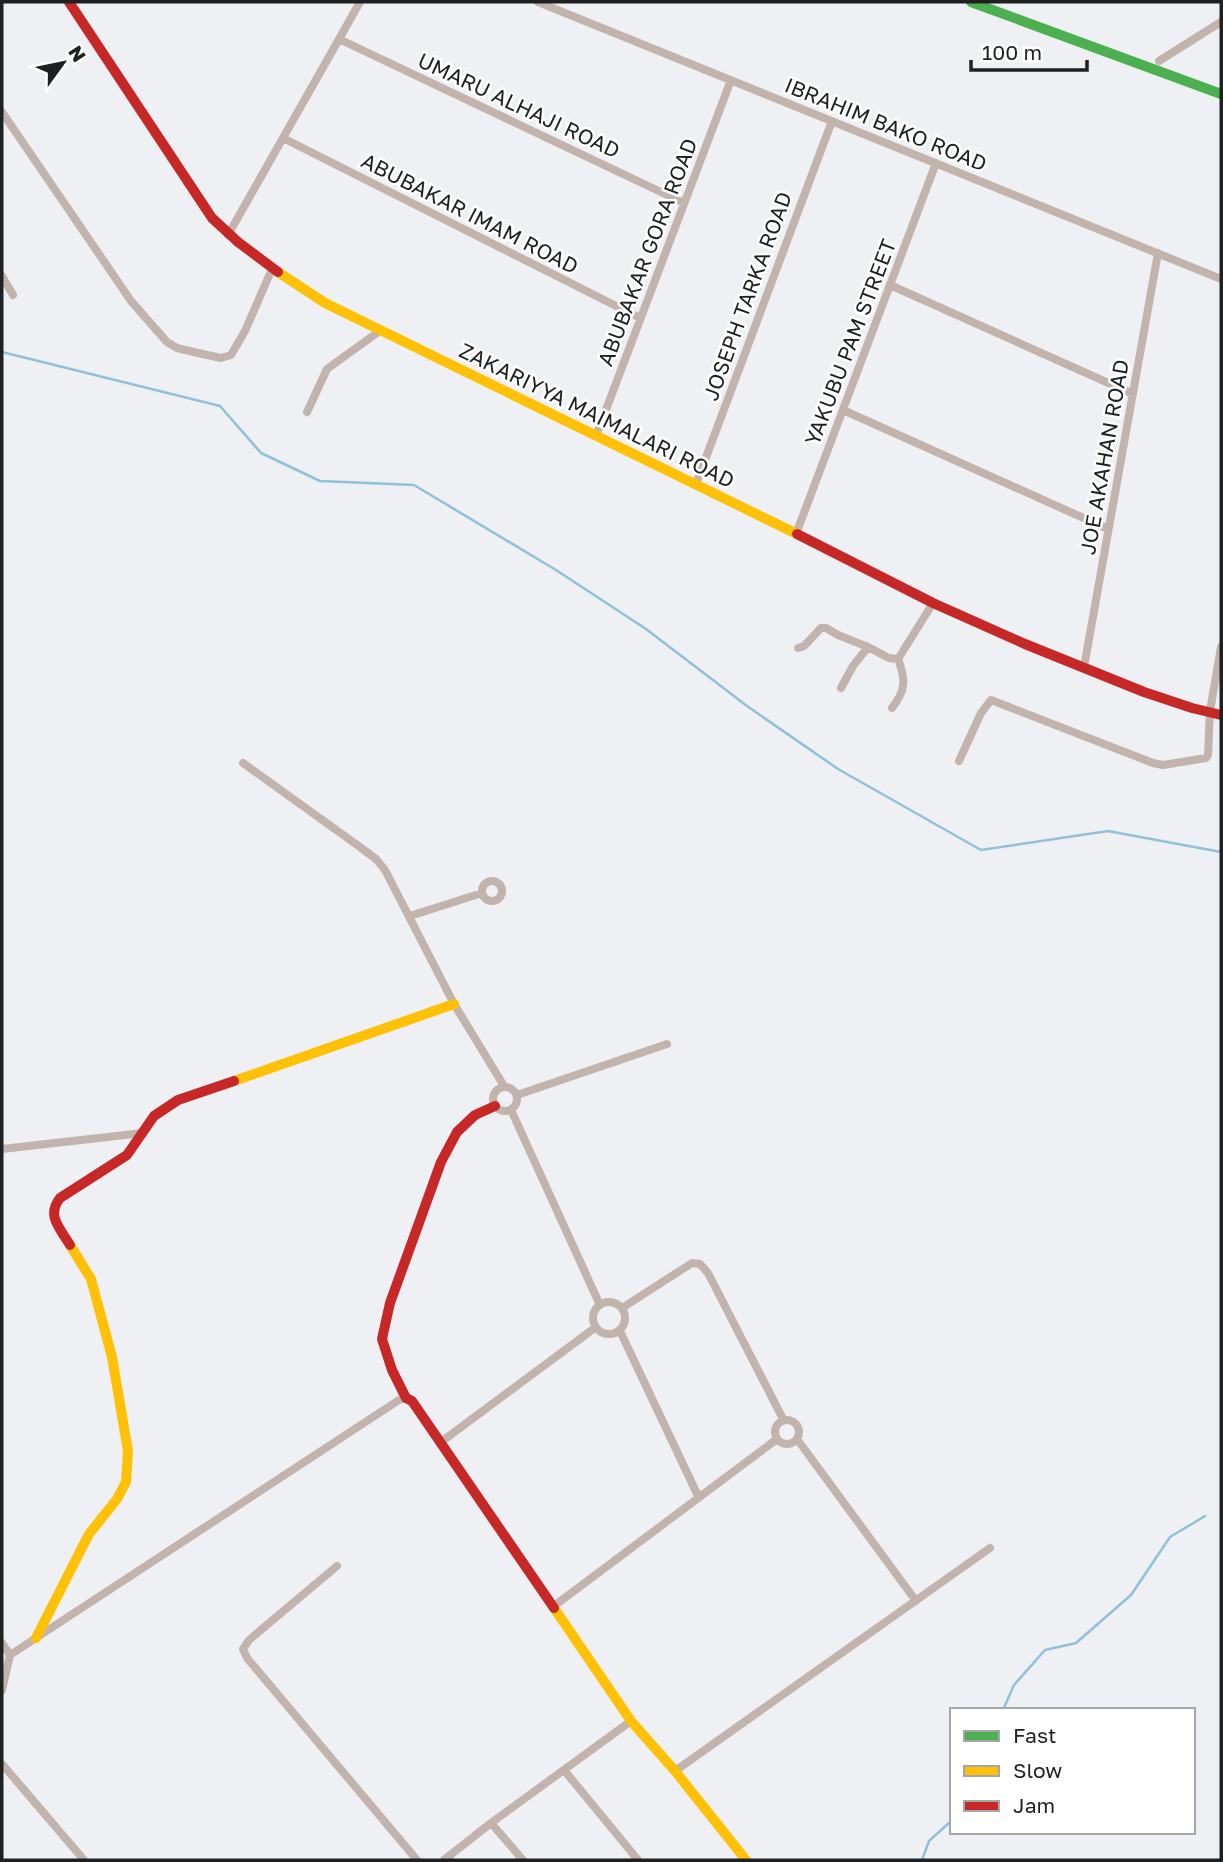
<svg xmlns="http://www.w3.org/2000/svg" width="1223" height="1862" font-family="'Golos Text',sans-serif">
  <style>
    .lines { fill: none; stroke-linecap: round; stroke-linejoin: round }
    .stream { stroke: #91c0d9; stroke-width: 2.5 }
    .street { stroke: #c2b4ac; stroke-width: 8 }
    .fast { stroke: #4caf50; stroke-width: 10 }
    .slow { stroke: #ffc107; stroke-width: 10 }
    .jam { stroke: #c62828; stroke-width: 10 }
    .labels { text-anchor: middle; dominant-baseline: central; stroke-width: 5; stroke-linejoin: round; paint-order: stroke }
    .street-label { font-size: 21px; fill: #1e2022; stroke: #fff }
  </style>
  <rect width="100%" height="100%" fill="#eef0f3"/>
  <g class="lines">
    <path class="stream" d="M2,352L220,406L261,453L320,481L414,485L556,570L646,629L747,706L838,769L981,850L1108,831L1221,852
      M1003,1710L1014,1685L1045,1650L1076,1643L1131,1595L1170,1537L1205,1516
      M922,1860L929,1841L950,1822L952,1813"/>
    <path class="street" d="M538,2L1221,279
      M339,39L684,203
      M1159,61L1221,22
      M2,112L131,301L167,342L177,348L198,353L221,358L231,355L245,331L272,269
      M283,138L640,318
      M228,235L360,2
      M2,276L13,295
      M890,285L1133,394
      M843,410L1108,529
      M307,412L327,369L381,330
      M596,436L731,80
      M696,484L832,121
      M796,534L936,163
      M868,647L889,658L898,659L933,603
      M798,648L804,646L821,628H826L838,635L868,647L853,666L841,688
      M1084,667L1158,253
      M892,708C906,690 906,680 898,659
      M959,761L981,713L991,700L1153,763L1163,765L1206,758L1208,755L1210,711L1221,647
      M243,763L360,847L376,859L385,870L454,1004L504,1086
      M482 891a10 10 0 1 1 20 0a10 10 0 1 1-20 0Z
      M410,916L482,893
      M493 1099a12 12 0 1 1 24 0a12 12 0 1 1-24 0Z
      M517,1095L667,1044
      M511,1110L600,1305
      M2,1149L143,1133
      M593 1318a16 16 0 1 1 32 0a16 16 0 1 1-32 0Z
      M622,1308L692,1263L700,1264L708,1273L783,1419
      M620,1331L699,1498
      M775 1432a12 12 0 1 1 24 0a12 12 0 1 1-24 0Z
      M797,1439L916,1601
      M441,1442L596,1327
      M337,1566L249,1640L243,1649L247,1658L417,1860
      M554,1606L777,1439
      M2,1643L10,1655L2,1690
      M10,1655L399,1400L406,1398
      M2,1764L84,1860
      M564,1770L638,1860
      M675,1771L990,1548
      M491,1823L523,1860
      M444,1860L491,1823L631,1721"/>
    <path class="fast" d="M971,2L1221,94"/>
    <path class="slow" d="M278,272L325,303L797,534
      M234,1081L454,1004
      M554,1608L631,1721L675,1771L746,1860
      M36,1638L89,1534L117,1499L126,1482L128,1451L112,1357L91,1279L70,1245"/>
    <path class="jam" d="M69,2L212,218L238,242L278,272
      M797,534L933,603L1025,644L1144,692L1192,708L1221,715
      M495,1106L475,1115L457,1132L441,1162L390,1303L382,1339L392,1370L406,1398L412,1401L554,1608
      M70,1245C60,1228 46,1216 60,1198L127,1155L154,1116L178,1100L234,1081"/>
  </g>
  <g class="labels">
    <g class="street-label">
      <text transform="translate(519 105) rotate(25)">UMARU ALHAJI ROAD</text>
      <text transform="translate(886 124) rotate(22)">IBRAHIM BAKO ROAD</text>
      <text transform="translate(470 213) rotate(27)">ABUBAKAR IMAM ROAD</text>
      <text transform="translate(647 252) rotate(-69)">ABUBAKAR GORA ROAD</text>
      <text transform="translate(747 296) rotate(-70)">JOSEPH TARKA ROAD</text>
      <text transform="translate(850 342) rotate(-69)">YAKUBU PAM STREET</text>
      <text transform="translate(597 415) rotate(26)">ZAKARIYYA MAIMALARI ROAD</text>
      <text transform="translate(1104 457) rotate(-80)">JOE AKAHAN ROAD</text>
    </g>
  </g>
  <rect width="1223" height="1862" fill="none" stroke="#1e2022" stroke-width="7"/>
  <rect x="950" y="1708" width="245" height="126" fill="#ffffff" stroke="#a5a6a7" stroke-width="2"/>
  <rect x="964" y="1731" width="35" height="10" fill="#4caf50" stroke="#a5a6a7" stroke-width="2"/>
  <text x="1013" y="1743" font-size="21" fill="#1e2022">Fast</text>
  <rect x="964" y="1766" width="35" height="10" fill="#ffc107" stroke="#a5a6a7" stroke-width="2"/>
  <text x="1013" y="1778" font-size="21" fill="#1e2022">Slow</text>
  <rect x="964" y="1801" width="35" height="10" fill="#c62828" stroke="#a5a6a7" stroke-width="2"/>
  <text x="1013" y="1813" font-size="21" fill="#1e2022">Jam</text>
  <g transform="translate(63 63) rotate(57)" stroke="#ffffff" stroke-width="5" paint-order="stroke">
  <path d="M0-5L12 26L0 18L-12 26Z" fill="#1e2022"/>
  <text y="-10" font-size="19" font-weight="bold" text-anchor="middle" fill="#1e2022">N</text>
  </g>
  <path d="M971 60v10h116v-10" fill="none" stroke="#1e2022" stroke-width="3.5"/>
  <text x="982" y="60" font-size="21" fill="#1e2022" stroke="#ffffff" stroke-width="5" paint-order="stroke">100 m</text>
</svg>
